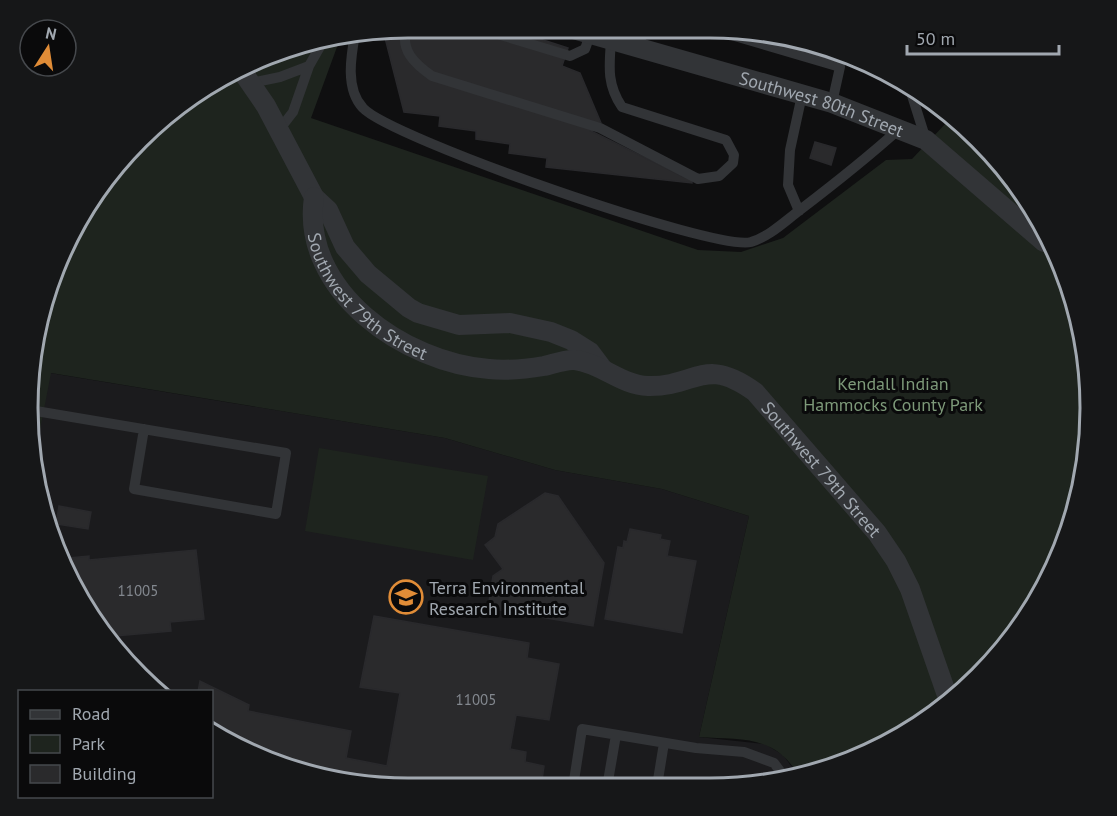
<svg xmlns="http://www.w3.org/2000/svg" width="1117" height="816" font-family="'PT Sans',sans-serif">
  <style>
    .built { fill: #1b1b1d }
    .green { fill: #1e241e }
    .building { fill: #2a2a2c; stroke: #29292c; stroke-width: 1.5 }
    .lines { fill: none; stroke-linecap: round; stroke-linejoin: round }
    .path { stroke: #383b3d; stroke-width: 4; stroke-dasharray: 3 4.5; stroke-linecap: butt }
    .service { stroke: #323437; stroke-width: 10 }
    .minor { stroke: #323437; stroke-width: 20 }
    .labels { text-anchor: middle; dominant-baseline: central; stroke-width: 6; stroke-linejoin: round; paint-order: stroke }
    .number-label { font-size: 15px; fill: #83888f }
    .street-label { font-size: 18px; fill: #a1a8b0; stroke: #0a0a0b }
    .park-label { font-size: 18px; fill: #7d9979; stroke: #0a0a0b }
    .poi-label { font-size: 18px; fill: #a1a8b0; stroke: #0a0a0b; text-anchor: start }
    .rim { fill: none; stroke: #a1a8b0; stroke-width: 3 }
  </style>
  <rect width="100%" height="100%" fill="#0f0f10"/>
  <path class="built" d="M50,373L445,438L555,470L662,489L749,516L699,737L765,744L783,755L798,775L759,786L383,788L286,769L218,738L212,733V692L165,691L106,640L56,554L33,466Z"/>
  <path class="green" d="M341,36L311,118L698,250L741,252L783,238L886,160L912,159L947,122L940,109L1011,176L1077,309L1087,457L1039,598L941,710L855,760L798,775C775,734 740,740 699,737L749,516L662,489L555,470L445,438L51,373L33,466L30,457V358L66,240L122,157L197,91L309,40Z
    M319,448L488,476L473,560L305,531Z"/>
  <path class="building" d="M408,27H503L568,48L562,66L580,73L601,123L591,131L686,178H692V183L546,167L547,158L509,153L510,144L476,139V131L439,126L440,116L404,112L383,30Z
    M815,142L836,148L831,165L810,158Z
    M545,493L558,496L604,563L593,626L488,608L493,576L503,569L485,545L495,537L498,524Z
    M59,506L91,512L88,529L56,524Z
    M630,529L661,535L660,539L670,541L667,556L696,561L682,633L605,619L618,547L623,548L624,541L627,542Z
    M196,550L204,619L170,622L171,631L104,637L102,628H99L59,559L89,556V560Z
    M374,616L529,643L527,658L559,664L549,720L516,715L510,749L526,752L525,762L544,766L541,787L383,788L371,786L372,782L350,778L349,781L286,769L218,738L212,733V692H198L200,681L249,705L248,711L351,731L346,758L387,766L400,693L360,687Z"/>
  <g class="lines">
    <path class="path" d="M69,235L94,202L100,189
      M31,385L41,324"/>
    <path class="service" d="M407,27C399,50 415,64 432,76L600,128L698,179L719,176L733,163L734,155L726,140L622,107C607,85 609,67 611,41
      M474,27L570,56L585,49L590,35
      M704,27L840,67L832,103
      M355,34C351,56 345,89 363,108C390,138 716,252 751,242C770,236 784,222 800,210C834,184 867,158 898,130
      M638,49L644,27
      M835,53L840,67
      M251,83L280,77L309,66
      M909,86L926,140
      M279,130L293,112L309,66L325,38
      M799,211L788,185L790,150L802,95
      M30,410L286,453L276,514L134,489L144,429
      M657,786L664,743
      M573,787L582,729L696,748L744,752L774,763L786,779
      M607,787L616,735"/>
    <g class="minor">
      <path id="s1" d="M566,27L832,103L926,140L1044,242"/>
      <path d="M242,71L266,106L314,197L328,210L345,247L368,274L409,308L418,313L459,325L510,323L551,332L571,340L590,352L602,368"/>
      <path id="s2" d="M314,197C300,291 405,363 489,369C508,371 526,369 544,366C553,364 566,359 575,360C601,363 621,385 648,386C697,387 704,355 755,392L877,533L896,561L910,589L949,701"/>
    </g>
  </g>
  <defs>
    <g id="school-ring" transform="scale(1.725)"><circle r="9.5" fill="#0a0a0b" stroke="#e08c37" stroke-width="1.5"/><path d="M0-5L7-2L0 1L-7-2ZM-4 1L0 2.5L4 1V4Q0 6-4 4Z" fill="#e08c37"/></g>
  </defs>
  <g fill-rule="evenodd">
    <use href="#school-ring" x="406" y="597"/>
  </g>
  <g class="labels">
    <g class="number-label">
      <text x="138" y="590">11005</text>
      <text x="476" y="699">11005</text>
    </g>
    <g class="street-label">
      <text stroke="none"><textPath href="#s1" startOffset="267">Southwest 80th Street</textPath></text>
      <text stroke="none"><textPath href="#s2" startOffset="122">Southwest 79th Street</textPath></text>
      <text stroke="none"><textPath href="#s2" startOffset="652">Southwest 79th Street</textPath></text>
    </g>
    <g class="park-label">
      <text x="893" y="383">Kendall Indian<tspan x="893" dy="21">Hammocks County Park</tspan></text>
    </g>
    <g class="poi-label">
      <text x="429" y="587">Terra Environmental<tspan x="429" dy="21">Research Institute</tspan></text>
    </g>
  </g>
  <path d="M0 0H1117V816H0ZM408 38H710A370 370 0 0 1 1080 408V408A370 370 0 0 1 710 778H408A370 370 0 0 1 38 408V408A370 370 0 0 1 408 38Z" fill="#161718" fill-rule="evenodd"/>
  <path class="rim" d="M408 38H710A370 370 0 0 1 1080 408V408A370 370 0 0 1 710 778H408A370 370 0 0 1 38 408V408A370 370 0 0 1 408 38Z"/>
  <rect x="18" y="690" width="195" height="108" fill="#0a0a0b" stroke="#46494d" stroke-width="1.5"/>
  <rect x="30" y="710" width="30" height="9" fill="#323437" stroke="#46494d" stroke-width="1.5"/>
  <text x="72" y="720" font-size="18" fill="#a1a8b0">Road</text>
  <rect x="30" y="735" width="30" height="18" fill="#1e241e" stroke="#46494d" stroke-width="1.5"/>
  <text x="72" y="750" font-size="18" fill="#a1a8b0">Park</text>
  <rect x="30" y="765" width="30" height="18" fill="#2a2a2c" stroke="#46494d" stroke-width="1.5"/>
  <text x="72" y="780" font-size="18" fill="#a1a8b0">Building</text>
  <g transform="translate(48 48) rotate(12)"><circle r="28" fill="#0a0a0b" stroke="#46494d" stroke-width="1.5"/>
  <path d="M0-4.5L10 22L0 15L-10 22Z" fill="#e08c37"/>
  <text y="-9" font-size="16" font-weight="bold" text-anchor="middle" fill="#a1a8b0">N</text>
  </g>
  <path d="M907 45v9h152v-9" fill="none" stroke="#a1a8b0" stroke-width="3"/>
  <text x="916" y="45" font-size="18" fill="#a1a8b0" stroke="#0a0a0b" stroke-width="4.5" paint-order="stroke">50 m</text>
</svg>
